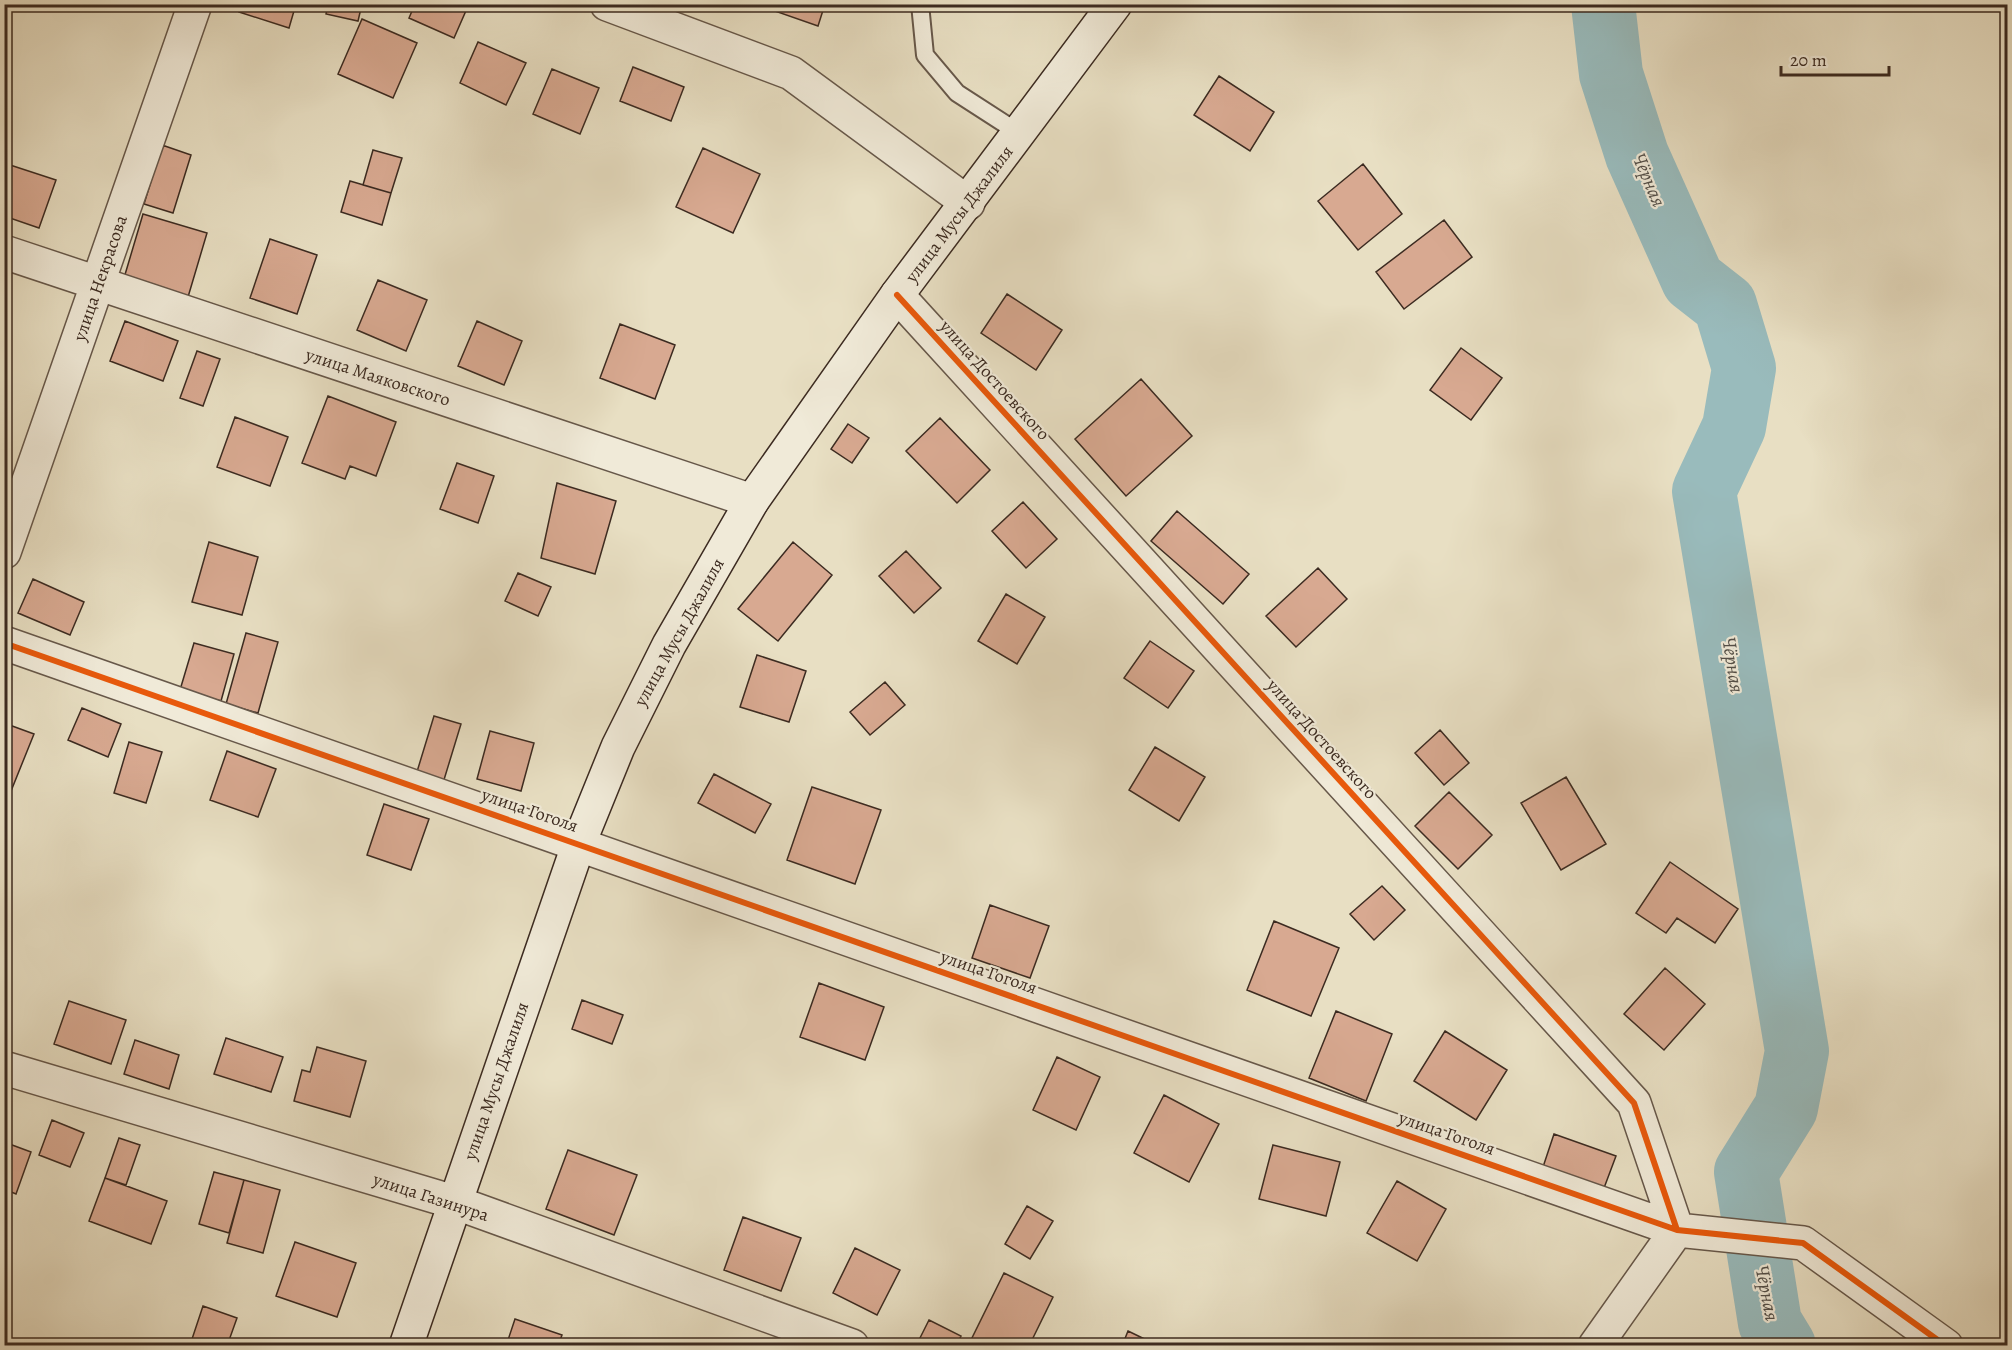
<svg xmlns="http://www.w3.org/2000/svg" width="2012" height="1350" font-family="Alegreya,serif">
  <style>
    .lines { fill: none; stroke-linecap: round; stroke-linejoin: round }
    .river { stroke: #99bbbc; stroke-width: 64 }
    .building { fill: #d8a991; stroke: #3c2b21; stroke-width: 1.5 }
    .lane-casing { stroke: #67584a; stroke-width: 20 }
    .street-casing { stroke: #67584a; stroke-width: 36 }
    .secondary-casing { stroke: #3c2b21; stroke-width: 36 }
    .lane { stroke: #f0ead8; stroke-width: 16 }
    .street { stroke: #f0ead8; stroke-width: 33 }
    .secondary { stroke: #f0ead8; stroke-width: 33 }
    .cycleway-casing { stroke: #f0ead8; stroke-width: 10 }
    .cycleway { stroke: #e8590c; stroke-width: 6 }
    .labels { text-anchor: middle; dominant-baseline: central; stroke-width: 4.5; stroke-linejoin: round; paint-order: stroke }
    .street-label { font-size: 18px; fill: #3c2b21; stroke: #f0ead8 }
    .water-label { font-size: 20px; font-style: italic; fill: #534f48; stroke: #f0ead8 }
  </style>
  <rect width="100%" height="100%" fill="#e8dfc3"/>
  <filter id="stains"><feTurbulence type="fractalNoise" baseFrequency=".00333" numOctaves="4"/><feColorMatrix values="0 0 0 0 .2 0 0 0 0 .09 0 0 0 0 .02 0 0 0 .5 -.17"/></filter>
  <radialGradient id="worn" r=".72"><stop offset=".6" stop-color="#630" stop-opacity="0"/><stop offset="1" stop-color="#630" stop-opacity=".3"/></radialGradient>
  <g class="lines">
    <path class="river" d="M1603,4L1611,74L1637,155L1693,280L1725,305L1744,368L1734,427L1704,491L1797,1051L1786,1108L1746,1172L1770,1323L1784,1346"/>
  </g>
  <path class="building" d="M242,4H296L289,28L239,12Z
    M328,4H362L358,21L326,14Z
    M415,4H464L468,6L454,38L409,18Z
    M755,4H825L818,26Z
    M362,19L417,43L393,98L338,74Z
    M478,42L526,63L506,105L460,83Z
    M633,67L684,87L671,121L620,101Z
    M552,69L599,88L580,134L533,114Z
    M1219,76L1274,112L1250,151L1194,115Z
    M162,145L191,155L173,213L144,204Z
    M703,148L760,174L733,233L676,207Z
    M373,150L402,158L391,193L363,185Z
    M4,163L56,180L39,228L4,216Z
    M1363,164L1402,214L1358,250L1318,201Z
    M350,181L391,193L382,225L341,212Z
    M143,214L207,233L188,297L124,278Z
    M1444,220L1472,257L1404,309L1376,272Z
    M270,239L317,255L297,314L250,298Z
    M378,280L427,300L406,351L357,330Z
    M1007,294L1062,330L1036,370L981,333Z
    M125,321L178,341L163,381L110,361Z
    M477,321L522,341L504,385L458,366Z
    M620,324L675,345L655,399L600,378Z
    M1461,348L1502,378L1471,420L1430,390Z
    M197,351L220,359L203,406L180,398Z
    M1141,379L1192,436L1126,496L1075,439Z
    M328,396L396,422L376,476L350,466L345,479L302,463Z
    M235,417L288,437L270,486L217,467Z
    M940,418L990,470L957,503L906,451Z
    M848,424L869,438L852,463L831,449Z
    M457,463L494,476L478,523L440,509Z
    M557,483L616,501L595,574L541,558Z
    M1023,502L1057,539L1026,568L992,531Z
    M1177,511L1249,574L1223,604L1151,541Z
    M209,542L258,557L242,615L192,602Z
    M793,542L832,575L778,641L738,609Z
    M906,551L941,588L914,613L879,576Z
    M1318,568L1347,599L1296,647L1266,616Z
    M518,573L551,587L538,616L505,601Z
    M33,579L84,602L70,635L18,613Z
    M1006,594L1045,617L1017,664L978,641Z
    M246,633L278,642L258,713L226,704Z
    M1150,641L1194,671L1168,708L1124,678Z
    M194,643L234,654L221,701L180,690Z
    M757,655L806,671L789,722L740,707Z
    M885,682L905,705L870,735L850,712Z
    M82,708L121,724L108,757L68,740Z
    M434,716L461,724L443,783L416,775Z
    M4,723L34,734L11,791L4,789Z
    M1440,730L1469,763L1444,785L1415,753Z
    M490,731L534,743L521,791L477,779Z
    M129,742L162,752L146,803L114,793Z
    M1155,747L1205,777L1179,821L1129,790Z
    M227,751L276,769L258,817L210,800Z
    M714,774L771,804L755,833L698,803Z
    M1566,777L1606,844L1561,870L1521,803Z
    M812,787L881,810L855,884L787,860Z
    M1449,792L1492,835L1458,869L1415,826Z
    M384,804L429,819L411,870L367,855Z
    M1670,862L1738,909L1715,943L1677,918L1666,933L1636,913Z
    M1382,886L1405,910L1374,940L1350,914Z
    M990,905L1049,926L1030,978L972,958Z
    M1274,921L1339,948L1311,1016L1247,990Z
    M1665,968L1705,1004L1664,1050L1624,1014Z
    M819,983L884,1007L865,1060L800,1037Z
    M582,1000L623,1015L612,1044L572,1029Z
    M69,1001L126,1020L111,1064L54,1044Z
    M1336,1011L1392,1034L1366,1101L1309,1078Z
    M1445,1031L1507,1070L1476,1120L1414,1081Z
    M226,1038L283,1057L271,1092L214,1074Z
    M135,1040L179,1055L169,1089L124,1074Z
    M317,1047L366,1061L350,1117L294,1101L302,1070L310,1072Z
    M1057,1057L1100,1077L1076,1130L1033,1110Z
    M1164,1095L1219,1124L1189,1182L1134,1153Z
    M52,1120L84,1133L70,1167L39,1155Z
    M1554,1134L1616,1156L1604,1188L1543,1167Z
    M119,1138L140,1145L126,1185L105,1178Z
    M4,1142L31,1152L16,1194L4,1189Z
    M1273,1145L1340,1162L1326,1216L1259,1199Z
    M568,1150L637,1175L614,1235L546,1209Z
    M214,1172L244,1180L229,1233L199,1224Z
    M105,1178L167,1201L151,1244L89,1221Z
    M244,1180L280,1190L263,1253L227,1243Z
    M1397,1181L1446,1209L1417,1261L1367,1233Z
    M1027,1206L1053,1221L1030,1259L1005,1244Z
    M743,1217L801,1238L781,1291L724,1270Z
    M295,1242L356,1263L337,1317L276,1296Z
    M855,1248L900,1270L877,1315L833,1293Z
    M1004,1273L1053,1297L1029,1346H978L970,1342Z
    M203,1306L237,1318L227,1346H210L192,1339Z
    M515,1319L562,1335L558,1346H506Z
    M929,1320L961,1336L956,1346H916Z
    M1128,1331L1159,1346H1122Z"/>
  <g class="lines">
    <g class="lane-casing">
      <path id="lane" d="M920,4L925,55L957,93L1019,133"/>
    </g>
    <g class="street-casing">
      <path id="street" d="M607,4L791,73L968,203
        M4,252L752,501
        M897,295L1634,1103L1677,1230
        M4,552L195,4
        M4,643L1677,1230L1803,1243L1946,1346
        M4,1068L454,1202L852,1346
        M1595,1346L1677,1230"/>
    </g>
    <g class="secondary-casing">
      <path id="secondary" d="M406,1346L579,843L618,747L669,645L752,501L897,295L1115,4"/>
    </g>
    <use href="#lane" class="lane"/>
    <use href="#street" class="street"/>
    <use href="#secondary" class="secondary"/>
    <g class="cycleway-casing">
      <path id="cycleway" d="M897,295L1634,1103L1677,1230
        M4,643L1677,1230L1803,1243L1946,1346"/>
    </g>
    <use href="#cycleway" class="cycleway"/>
  </g>
  <g class="labels">
    <g class="street-label">
      <text transform="translate(959 214) rotate(-53)">улица Мусы Джалиля</text>
      <text transform="translate(100 278) rotate(-71)">улица Некрасова</text>
      <text transform="translate(378 377) rotate(18)">улица Маяковского</text>
      <text transform="translate(995 380) rotate(48)">улица Достоевского</text>
      <text transform="translate(679 632) rotate(-61)">улица Мусы Джалиля</text>
      <text transform="translate(1322 739) rotate(48)">улица Достоевского</text>
      <text transform="translate(530 810) rotate(19)">улица Гоголя</text>
      <text transform="translate(989 972) rotate(19)">улица Гоголя</text>
      <text transform="translate(496 1081) rotate(-71)">улица Мусы Джалиля</text>
      <text transform="translate(1447 1133) rotate(19)">улица Гоголя</text>
      <text transform="translate(431 1197) rotate(18)">улица Газинура</text>
    </g>
    <g class="water-label">
      <text transform="translate(1649 180) rotate(67)">Чёрная</text>
      <text transform="translate(1733 665) rotate(81)">Чёрная</text>
      <text transform="translate(1767 1293) rotate(79)">Чёрная</text>
    </g>
  </g>
  <rect width="2012" height="1350" fill="none" stroke="#e8dfc3" stroke-width="24"/>
  <rect x="6" y="6" width="2000" height="1338" fill="none" stroke="#3c2b21" stroke-width="3"/>
  <rect x="12" y="12" width="1988" height="1326" fill="none" stroke="#3c2b21" stroke-width="1.5"/>
  <path d="M1781 66v9h108v-9" fill="none" stroke="#3c2b21" stroke-width="3"/>
  <text x="1790" y="66" font-size="18" fill="#3c2b21" stroke="#f0ead8" stroke-width="4.5" paint-order="stroke">20 m</text>
  <rect width="100%" height="100%" filter="url(#stains)"/>
  <rect width="100%" height="100%" fill="url(#worn)"/>
</svg>
